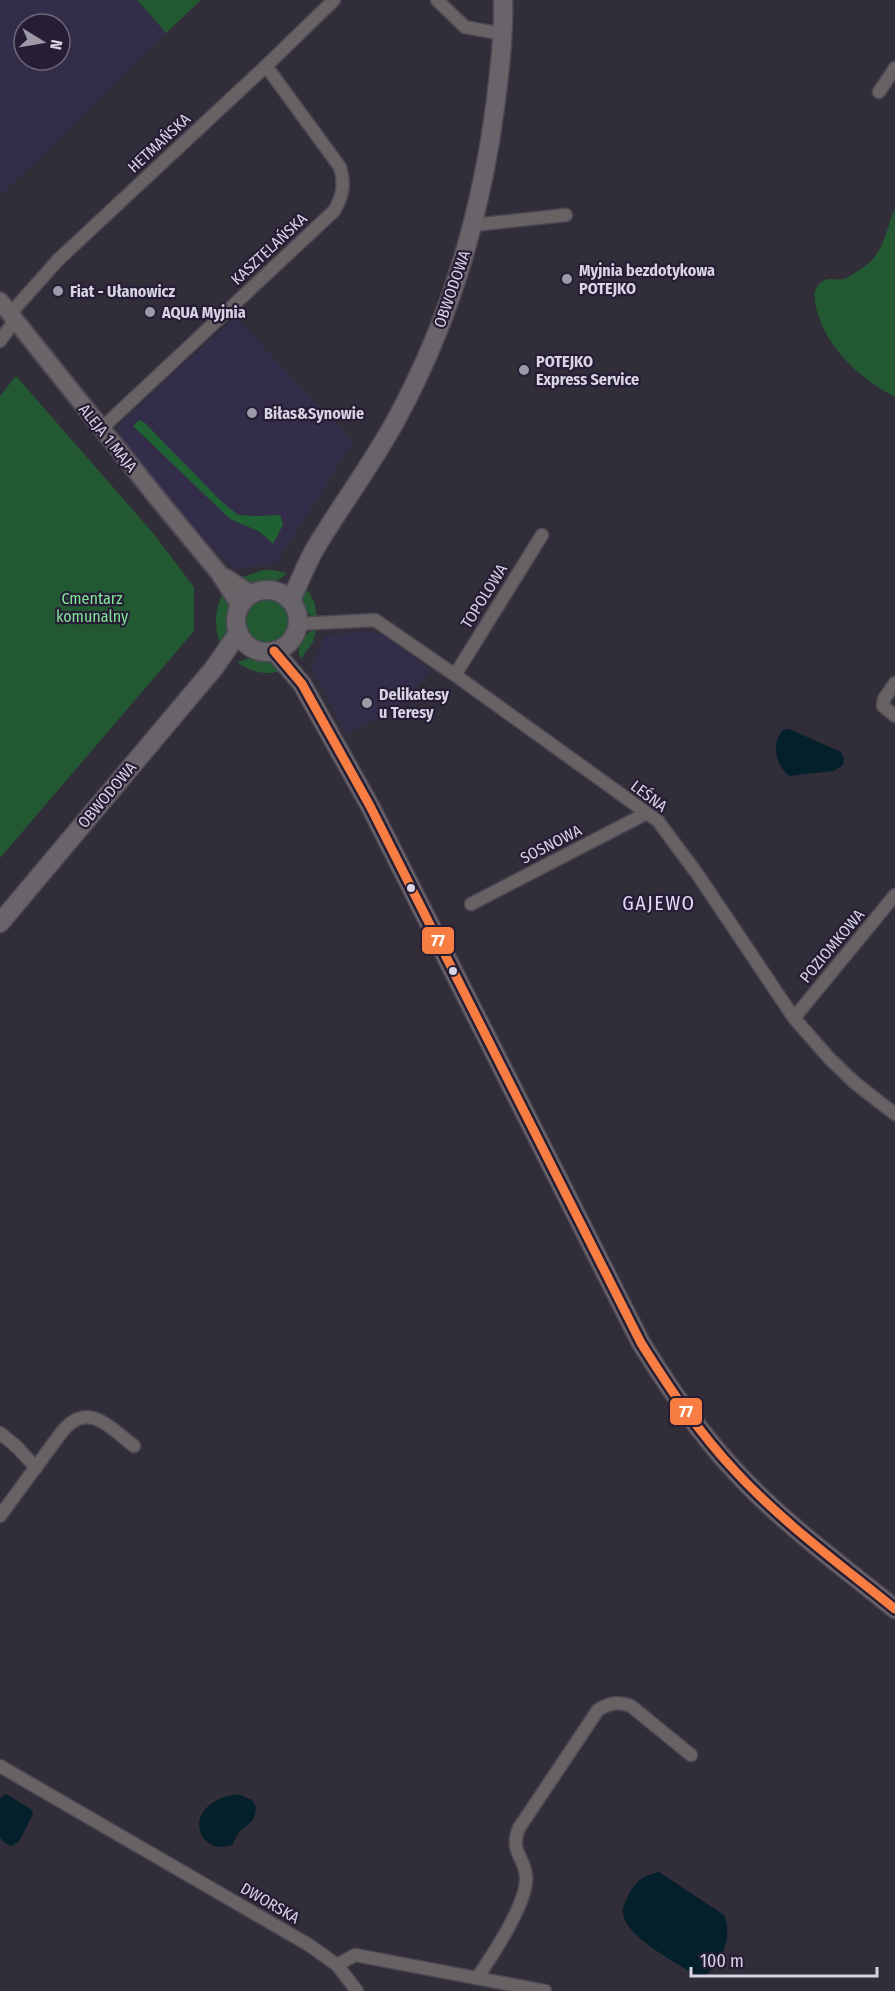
<svg xmlns="http://www.w3.org/2000/svg" width="895" height="1991" font-family="'Fira Sans Condensed',sans-serif">
  <style>
    .built { fill: #342d49; fill-rule: evenodd }
    .green { fill: #225832 }
    .forest { fill: #1f6133 }
    .water { fill: #04202b }
    .lines { fill: none; stroke-linecap: round; stroke-linejoin: round }
    .street-casing { stroke: #4d4954; stroke-width: 15 }
    .secondary-casing { stroke: #4d4954; stroke-width: 20 }
    .primary-casing { stroke: #4d4954; stroke-width: 21 }
    .street { stroke: #676364; stroke-width: 12 }
    .secondary { stroke: #6b6569; stroke-width: 16 }
    .primary { stroke: #696469; stroke-width: 18 }
    .bus-1-casing { stroke: #251e35; stroke-width: 14 }
    .bus-1 { stroke: #f77d43; stroke-width: 9 }
    .poi-dot { fill: #9e9aa8; stroke: #251e35; stroke-width: 2 }
    .bus-dot { fill: #d8d4e4; stroke: #251e35; stroke-width: 2 }
    .labels { text-anchor: middle; dominant-baseline: central; stroke-width: 4.5; stroke-linejoin: round; paint-order: stroke }
    .street-label { font-size: 16px; fill: #d8d4e4; stroke: #251e35 }
    .poi-label { font-size: 16px; font-weight: bold; fill: #d8d4e4; stroke: #251e35; text-anchor: start }
    .park-label { font-size: 16px; fill: #82e496; stroke: #251e35 }
    .quarter-label { font-size: 20px; letter-spacing: 1.5px; fill: #e1daf9; stroke: #251e35 }
    .line-badge { stroke: #251e35; stroke-width: 2 }
    .badge-label { font-size: 16px; text-anchor: middle; font-weight: bold; fill: #fff }
  </style>
  <rect width="100%" height="100%" fill="#312e3a"/>
  <path class="built" d="M0,0H137L166,33L0,196ZM24,24H60V60H24Z
    M235,317L353,442L277,562L235,570L203,540L129,453L117,426Z
    M367,631L384,635L431,670L400,707L346,734L311,666L325,637Z"/>
  <path class="green" d="M137,0H201L166,33Z
    M895,208V397C861,379 827,349 817,311C815,302 812,293 818,285C826,275 835,281 844,279C848,278 852,274 856,272C884,257 884,235 895,208Z
    M16,376L153,533L194,587V631L0,858V396Z
    M263,570H272L287,573C272,587 257,588 240,578Z
    M305,586L314,601L317,617C299,614 300,600 305,586Z
    M223,593C234,611 235,629 221,647C214,628 214,610 223,593Z
    M246 622a22 22 0 1 1 44 0a22 22 0 1 1-44 0Z
    M316,630L313,642L301,659C295,645 302,633 316,630Z
    M253,657L273,662L281,670C267,677 249,671 237,662Z"/>
  <path class="forest" d="M139,420L144,422L221,501L238,515L256,516L280,515L283,525L273,544C257,526 248,529 229,518L133,426Z"/>
  <path class="water" d="M789,729L841,752L844,758L843,765L834,771L789,776C775,764 771,744 783,730Z
    M6,1794L32,1810L33,1814L20,1840L12,1846L6,1844L0,1838V1798Z
    M238,1794L252,1800L256,1807L255,1815L253,1820L239,1832L232,1845C197,1858 178,1803 238,1794Z
    M659,1872L724,1915C733,1937 723,1959 706,1975H695C676,1962 625,1937 623,1913C622,1908 626,1901 628,1896C635,1881 644,1875 659,1872Z"/>
  <g class="lines">
    <g class="street-casing">
      <path id="street" d="M437,0L465,27L502,34
        M879,92L895,68
        M473,225L566,215
        M10,314L58,260L266,66L334,0
        M0,341L15,320
        M101,429L334,211C343,196 345,184 340,167L266,66
        M298,624L375,620L455,675L658,821L698,875L794,1018L829,1058L855,1083L895,1114
        M455,675L542,535
        M895,683L884,699L883,706L895,716
        M471,904L647,813
        M794,1018L895,895
        M0,1433L17,1447L36,1468
        M0,1516L61,1433C87,1400 108,1426 134,1446
        M0,1766L309,1945L337,1965L357,1991
        M337,1965L355,1955L545,1991
        M477,1978C492,1956 528,1902 526,1877C525,1856 509,1853 519,1828L598,1710C610,1703 617,1701 631,1706L691,1755"/>
    </g>
    <g class="secondary-casing">
      <path id="secondary" d="M0,301L158,499L219,573L240,606
        M225,577L251,594"/>
    </g>
    <g class="primary-casing">
      <path id="primary" d="M236 621a31 31 0 1 1 62 0a31 31 0 1 1-62 0Z
        M291,600C299,583 306,564 316,547C342,504 372,464 396,420C450,321 482,211 496,100C500,67 504,33 503,0
        M274,651L302,684L370,806L641,1343C670,1389 699,1433 736,1472C783,1523 841,1565 895,1609
        M0,923L214,668L239,632"/>
    </g>
    <use href="#street" class="street"/>
    <use href="#secondary" class="secondary"/>
    <use href="#primary" class="primary"/>
    <g class="bus-1-casing">
      <path id="bus-1" d="M274,651L302,684L370,806L641,1343C670,1389 699,1433 736,1472C783,1523 841,1565 895,1609"/>
    </g>
    <use href="#bus-1" class="bus-1"/>
  </g>
  <g class="poi-dot">
    <circle cx="567" cy="279" r="6"/>
    <circle cx="58" cy="291" r="6"/>
    <circle cx="150" cy="312" r="6"/>
    <circle cx="524" cy="370" r="6"/>
    <circle cx="252" cy="413" r="6"/>
    <circle cx="367" cy="703" r="6"/>
  </g>
  <g class="bus-dot">
    <circle cx="411" cy="888" r="5"/>
    <circle cx="453" cy="971" r="5"/>
  </g>
  <g class="labels">
    <g class="street-label">
      <text transform="translate(159 143) rotate(-43)">HETMAŃSKA</text>
      <text transform="translate(269 249) rotate(-43)">KASZTELAŃSKA</text>
      <text transform="translate(452 289) rotate(-71)">OBWODOWA</text>
      <text transform="translate(108 438) rotate(51)">ALEJA 1 MAJA</text>
      <text transform="translate(484 596) rotate(-58)">TOPOLOWA</text>
      <text transform="translate(107 795) rotate(-50)">OBWODOWA</text>
      <text transform="translate(649 796) rotate(37)">LEŚNA</text>
      <text transform="translate(551 844) rotate(-27)">SOSNOWA</text>
      <text transform="translate(832 946) rotate(-50)">POZIOMKOWA</text>
      <text transform="translate(270 1903) rotate(30)">DWORSKA</text>
    </g>
    <g class="poi-label">
      <text x="579" y="270">Myjnia bezdotykowa<tspan x="579" dy="18">POTEJKO</tspan></text>
      <text x="70" y="291">Fiat - Ułanowicz</text>
      <text x="162" y="312">AQUA Myjnia</text>
      <text x="536" y="361">POTEJKO<tspan x="536" dy="18">Express Service</tspan></text>
      <text x="264" y="413">Biłas&amp;Synowie</text>
      <text x="379" y="694">Delikatesy<tspan x="379" dy="18">u Teresy</tspan></text>
    </g>
    <g class="park-label">
      <text x="92" y="598">Cmentarz<tspan x="92" dy="18">komunalny</tspan></text>
    </g>
    <g class="quarter-label">
      <text x="659" y="903">GAJEWO</text>
    </g>
  </g>
  <g class="line-badge">
    <rect x="421" y="926" width="34" height="29" rx="6" fill="#f77d43"/>
    <rect x="669" y="1397" width="34" height="29" rx="6" fill="#f77d43"/>
  </g>
  <g class="badge-label">
    <text x="438" y="946">77</text>
    <text x="686" y="1417">77</text>
  </g>
  <g transform="translate(42 42) rotate(101)"><circle r="28" fill="#251e35" stroke="#6d677b" stroke-width="1.5"/>
  <path d="M0-4.5L10 22L0 15L-10 22Z" fill="#9e9aa8"/>
  <text y="-9" font-size="16" font-weight="bold" text-anchor="middle" fill="#d8d4e4">N</text>
  </g>
  <path d="M691 1967v9h186v-9" fill="none" stroke="#d8d4e4" stroke-width="3"/>
  <text x="700" y="1967" font-size="18" fill="#d8d4e4" stroke="#251e35" stroke-width="4.5" paint-order="stroke">100 m</text>
</svg>
